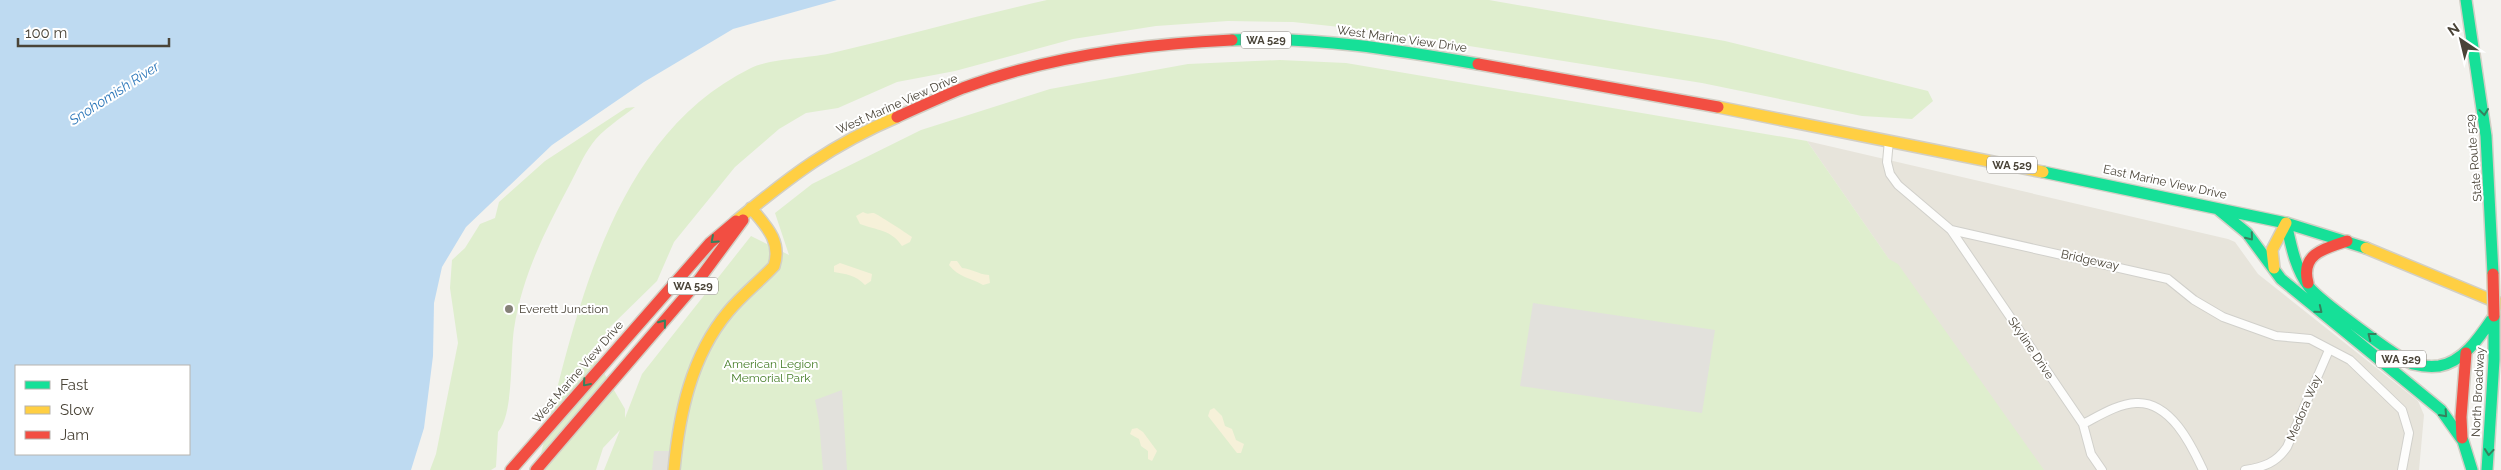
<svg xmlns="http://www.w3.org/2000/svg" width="2501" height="470" font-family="Raleway,sans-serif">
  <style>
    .residential { fill: #e7e4db }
    .green { fill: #dfeece }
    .sand { fill: #f6f1d9 }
    .parking { fill: #e2e1dc }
    .water { fill: #bedaf1; fill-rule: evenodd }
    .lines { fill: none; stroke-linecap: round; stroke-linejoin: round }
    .street-casing { stroke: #d1d0cb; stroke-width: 10 }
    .fast-casing { stroke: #d2cfc5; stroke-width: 14 }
    .slow-casing { stroke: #d2cfc5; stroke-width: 14 }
    .jam-casing { stroke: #d2cfc5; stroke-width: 14 }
    .street { stroke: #fdfdfc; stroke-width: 8 }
    .fast { stroke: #16e098; stroke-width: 11 }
    .slow { stroke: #ffcf43; stroke-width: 11 }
    .jam { stroke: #f24e42; stroke-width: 11 }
    .jam-bridge-casing { stroke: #d6cfbb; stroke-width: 14; stroke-linecap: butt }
    .jam-bridge { stroke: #f24e42; stroke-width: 11 }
    .oneway { stroke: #35825e }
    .poi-dot { fill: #858178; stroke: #fff; stroke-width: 2 }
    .labels { text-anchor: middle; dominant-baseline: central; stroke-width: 4; stroke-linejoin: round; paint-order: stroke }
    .shield { fill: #fff; stroke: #807c74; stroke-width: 1 }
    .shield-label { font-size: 11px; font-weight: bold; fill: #4a4438 }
    .street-label { font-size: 12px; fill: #4a4438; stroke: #fff }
    .poi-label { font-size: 12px; fill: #4a4438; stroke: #fff; text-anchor: start }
    .park-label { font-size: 12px; fill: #467e29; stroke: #fff }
    .water-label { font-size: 14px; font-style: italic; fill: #2e78ba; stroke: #fff }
  </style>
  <rect width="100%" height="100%" fill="#f3f2ee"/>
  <path class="residential" d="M1807,141L2228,239L2235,242L2258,274L2418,401L2424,415L2419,470H2035Z"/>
  <path class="green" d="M1047,0H1489L1725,41L1928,91L1933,101L1912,119L1862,116L1702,83L1368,30L1293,22L1228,21L1156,26L1073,39L955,71L897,82L838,108L806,113L779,129L735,167L674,242L657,281L610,327L593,354L625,409V418L642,374L751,236L789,255L775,213L812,184L921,130L1050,89L1188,64L1280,60L1346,63L1807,141L1889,259L1898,264L2044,470H604L620,430L603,448L596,470H537C573,328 606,139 751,68C768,59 811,58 832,53C904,36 975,16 1047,0Z
    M635,107C621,118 602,130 592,144C583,156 577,171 570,184C545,231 522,276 514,329C510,355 514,414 498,432L496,467L491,470H430L436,454L458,343L450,288L452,260L465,248L480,224L495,218L499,202L545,161L626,108Z"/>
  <path class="sand" d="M863,212C868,215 869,213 874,213C877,214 908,234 912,237L910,242L902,246C892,230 876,230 860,224L856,216Z
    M951,261H957L962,268C973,269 977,274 989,275L990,283L983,285C971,278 958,277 949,265Z
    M840,263L872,274L871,281L865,285C856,275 845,274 834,272V266Z
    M1214,408L1222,416L1225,426L1232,429L1236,440L1244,444L1241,453H1237L1208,416L1210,410Z
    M1137,428L1143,432L1157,451L1152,461L1148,459V451L1141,446L1139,439L1130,434L1132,429Z"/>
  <path class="parking" d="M1533,303L1715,330L1702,413L1520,386Z
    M842,390L847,470H823L819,421L815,400Z
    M654,451H676L674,470H652Z"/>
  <path class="water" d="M0,0H837L733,29L644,82L552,145L466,227L442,267L434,303L433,356L424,428L411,470H0ZM16,366H189V454H16Z"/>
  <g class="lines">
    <g class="street-casing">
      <path id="street" d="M1889,140L1887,162L1890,174L1898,185L1951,230L2168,279L2194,300L2223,317L2276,336L2310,339L2350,360L2402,410L2409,433L2402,470
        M1951,230L2083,424L2091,454L2102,470
        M2083,424C2099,416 2117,404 2136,403C2170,401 2191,444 2203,470
        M2245,470C2264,467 2276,463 2287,447L2329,350"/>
    </g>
    <g class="fast-casing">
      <path id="fast" d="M2466,0L2486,136L2493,274
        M1232,40C1315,36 1397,50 1478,64
        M2043,172L2286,223L2366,248
        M2219,210L2247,233L2281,279L2441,410L2463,441L2472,470
        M2286,223C2291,245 2295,268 2309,287C2318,299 2398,359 2413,364C2421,366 2430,367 2439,366C2464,362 2481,335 2494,316
        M2487,470L2494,360V316"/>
    </g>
    <g class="slow-casing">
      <path id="slow" d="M1718,107L2043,172
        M736,221C791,176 831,145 897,117
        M2366,248L2501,304
        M2274,268L2272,250L2286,223
        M674,470C679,415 691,356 728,312C742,295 759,282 774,266C782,241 766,226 751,208"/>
    </g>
    <g class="jam-casing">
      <path id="jam" d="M1478,64L1718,107
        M897,117C919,107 941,97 963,88C1049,56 1141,44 1232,40
        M2308,283C2300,254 2325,248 2347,241
        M2462,438L2461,417L2466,353
        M511,470L710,243L736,221
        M536,470L695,285L743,220"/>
    </g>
    <use href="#street" class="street"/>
    <use href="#fast" class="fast"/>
    <use href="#slow" class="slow"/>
    <use href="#jam" class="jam"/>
    <g class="jam-bridge-casing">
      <path id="jam-bridge" d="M2493,274L2494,316"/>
    </g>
    <use href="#jam-bridge" class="jam-bridge"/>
  </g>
  <defs><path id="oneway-chevron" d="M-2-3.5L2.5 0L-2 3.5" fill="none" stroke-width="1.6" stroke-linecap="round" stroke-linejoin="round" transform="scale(1.25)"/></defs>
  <g class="oneway">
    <use href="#oneway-chevron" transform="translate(2484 112) rotate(83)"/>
    <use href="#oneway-chevron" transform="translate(2250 237) rotate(51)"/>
    <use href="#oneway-chevron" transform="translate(714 240) rotate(138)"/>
    <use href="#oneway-chevron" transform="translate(2319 310) rotate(39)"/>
    <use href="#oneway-chevron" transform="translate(663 323) rotate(-51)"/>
    <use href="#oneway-chevron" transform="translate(2371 336) rotate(-142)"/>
    <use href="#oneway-chevron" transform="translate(586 383) rotate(131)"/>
    <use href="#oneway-chevron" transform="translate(2444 414) rotate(48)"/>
    <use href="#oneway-chevron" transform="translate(2489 452) rotate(95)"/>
  </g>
  <circle class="poi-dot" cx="509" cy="309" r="5"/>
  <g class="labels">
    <g class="shield">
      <rect x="1241" y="31.5" width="50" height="17" rx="4"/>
      <rect x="1987" y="156.5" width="50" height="17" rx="4"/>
      <rect x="668" y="277.5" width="50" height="17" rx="4"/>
      <rect x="2376" y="350.5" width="50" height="17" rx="4"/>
    </g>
    <g class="shield-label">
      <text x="1266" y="40">WA 529</text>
      <text x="2012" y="165">WA 529</text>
      <text x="693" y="286">WA 529</text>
      <text x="2401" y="359">WA 529</text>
    </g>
    <g class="street-label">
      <text transform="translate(1402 39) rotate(8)">West Marine View Drive</text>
      <text transform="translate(897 104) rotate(-24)">West Marine View Drive</text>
      <text transform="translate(2474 158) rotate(-95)">State Route 529</text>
      <text transform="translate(2165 182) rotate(12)">East Marine View Drive</text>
      <text transform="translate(2090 260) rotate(12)">Bridgeway</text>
      <text transform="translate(2031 348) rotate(56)">Skyline Drive</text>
      <text transform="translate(578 372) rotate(-49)">West Marine View Drive</text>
      <text transform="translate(2478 392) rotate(-87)">North Broadway</text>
      <text transform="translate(2304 408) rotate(-67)">Medora Way</text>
    </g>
    <g class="poi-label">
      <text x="519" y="309">Everett Junction</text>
    </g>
    <g class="park-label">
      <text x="771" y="364">American Legion<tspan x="771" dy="14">Memorial Park</tspan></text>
    </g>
    <g class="water-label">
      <text transform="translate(114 93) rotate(-33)">Snohomish River</text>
    </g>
  </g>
  <rect x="15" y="365" width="175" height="90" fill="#ffffff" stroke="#b7b4af"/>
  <rect x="25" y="381" width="25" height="8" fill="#16e098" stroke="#b7b4af"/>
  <text x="60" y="390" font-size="15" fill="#4a4438">Fast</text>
  <rect x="25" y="406" width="25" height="8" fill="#ffcf43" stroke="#b7b4af"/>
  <text x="60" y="415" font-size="15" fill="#4a4438">Slow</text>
  <rect x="25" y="431" width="25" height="8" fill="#f24e42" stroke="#b7b4af"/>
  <text x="60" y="440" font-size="15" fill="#4a4438">Jam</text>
  <g transform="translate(2461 40) rotate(325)" stroke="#ffffff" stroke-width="4" paint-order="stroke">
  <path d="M0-4L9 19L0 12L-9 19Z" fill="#4a4438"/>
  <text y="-8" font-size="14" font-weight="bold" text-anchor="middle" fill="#4a4438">N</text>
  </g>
  <path d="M18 38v8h151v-8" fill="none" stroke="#4a4438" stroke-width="2.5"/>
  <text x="25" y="38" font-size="15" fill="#4a4438" stroke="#ffffff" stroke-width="4" paint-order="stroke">100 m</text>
</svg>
